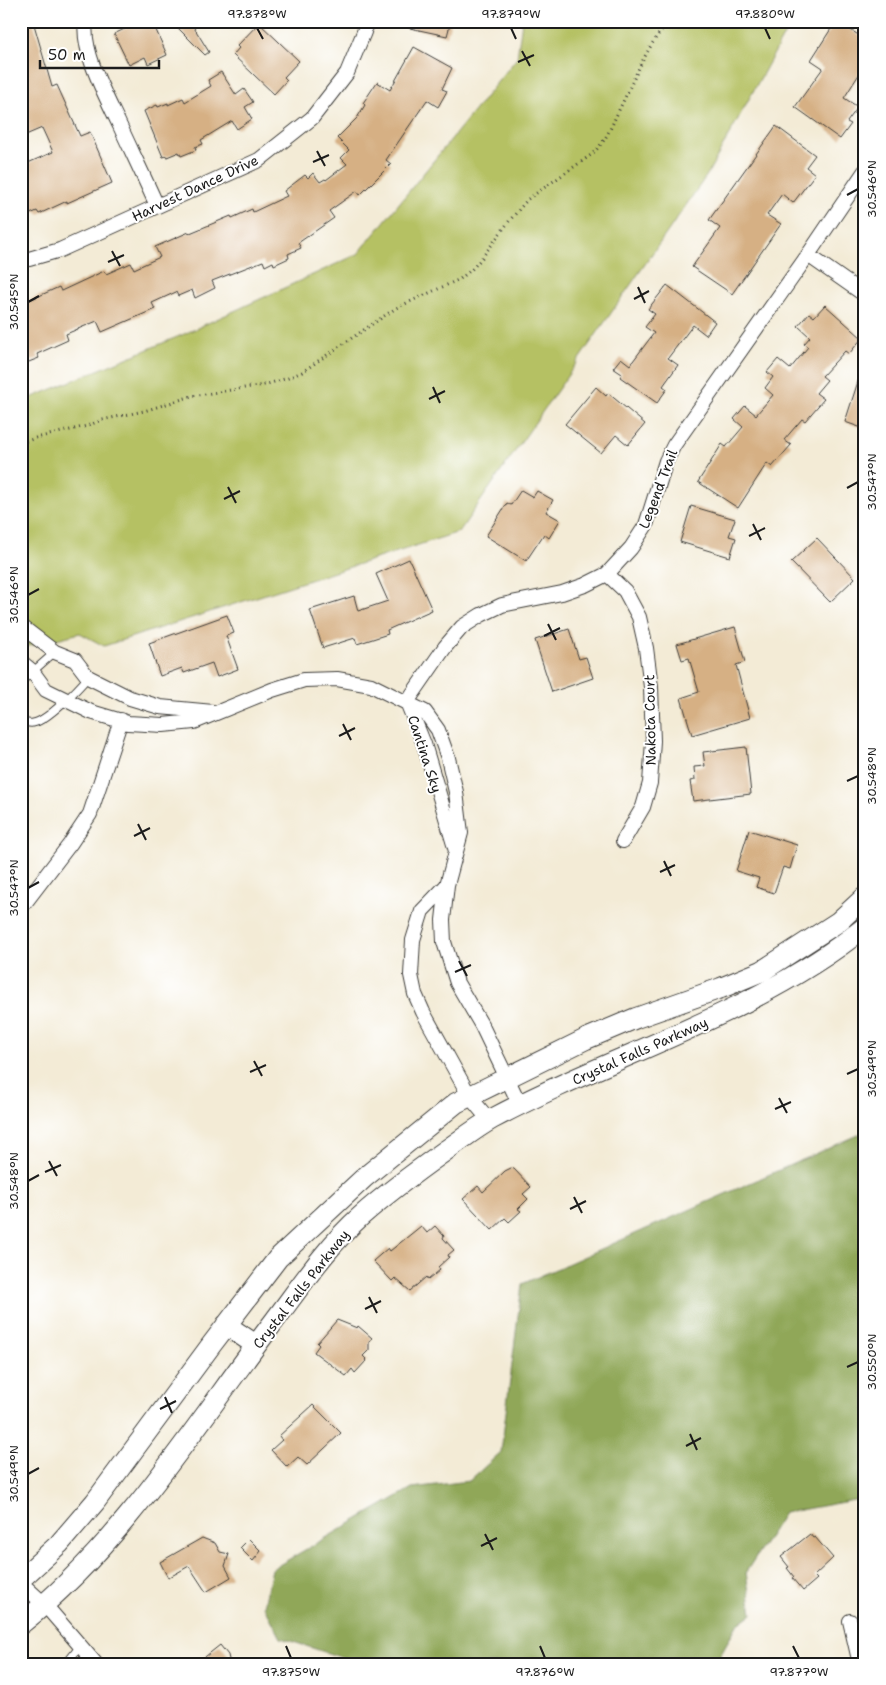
<svg xmlns="http://www.w3.org/2000/svg" width="886" height="1685" font-family="'Shantell Sans',sans-serif">
  <style>
    .green { fill: #b5c163; stroke: #686e40 }
    .forest { fill: #90a759; stroke: #56623a }
    .building { fill: #d6b084 }
    .lines { fill: none; stroke-linecap: round; stroke-linejoin: round }
    .lane-casing { stroke: #3c3b38; stroke-width: 9 }
    .street-casing { stroke: #3c3b38; stroke-width: 16 }
    .secondary-casing { stroke: #3c3b38; stroke-width: 22 }
    .path { stroke: #3c3b38; stroke-width: 3; stroke-dasharray: 1 4; stroke-linecap: butt }
    .lane { stroke: #fff; stroke-width: 7 }
    .street { stroke: #fff; stroke-width: 14 }
    .secondary { stroke: #fff; stroke-width: 20 }
    .ticks { fill: none; stroke: #1c1c1c; stroke-width: 2 }
    .labels { text-anchor: middle; dominant-baseline: central; stroke-width: 4; stroke-linejoin: round; paint-order: stroke }
    .street-label { font-size: 14px; fill: #1c1c1c; stroke: #fff }
    .neatline { fill: none; stroke: #1c1c1c; stroke-width: 2 }
    .ticks-label { font-size: 12px; text-anchor: middle; fill: #1c1c1c }
  </style>
  <rect width="100%" height="100%" fill="#fff"/>
  <filter id="ink" filterUnits="userSpaceOnUse"><feTurbulence type="fractalNoise" baseFrequency=".02" numOctaves="2"/><feDisplacementMap in="SourceGraphic" scale="10" xChannelSelector="R" yChannelSelector="G"/><feConvolveMatrix kernelMatrix="1 2 1 2 8 2 1 2 1" color-interpolation-filters="sRGB"/></filter>
  <filter id="wash" filterUnits="userSpaceOnUse"><feTurbulence type="fractalNoise" baseFrequency=".0096" numOctaves="4" result="noise"/><feDisplacementMap in="SourceGraphic" scale="20" xChannelSelector="R" yChannelSelector="G"/><feGaussianBlur stdDeviation="1.12" result="paint"/><feColorMatrix in="noise" values="0 0 0 0 0 0 0 0 0 0 0 0 0 0 0 0 0 1.4 0 .05"/><feComposite in="paint" operator="in"/></filter>
  <g filter="url(#wash)">
    <rect width="100%" height="100%" fill="#f3ebd6"/>
    <path class="green" d="M522,21H792L707,175L459,532L104,646L80,633L21,648V402L182,335L358,254L517,58Z"/>
    <path class="forest" d="M865,1132V1498L784,1513L746,1572L752,1614L737,1625L715,1664H362L281,1638L264,1606L272,1569L412,1488L469,1481L501,1452L522,1284Z"/>
    <g id="blocks">
      <path class="building" d="M21,21H33L52,87L57,85L80,136L90,132L112,183L67,203V201L39,214L37,211L21,218V166L53,152L42,128L21,137Z
        M141,21H152L167,55L148,64L145,57L129,65L114,34Z
        M171,21H190L209,52L205,55Z
        M406,21H451L447,36L405,27Z
        M836,21L865,39V65L844,98L858,107L847,122L851,124L840,139L795,107L823,68L811,60Z
        M259,23L299,61L284,77L287,80L274,94L233,55L239,48L237,46Z
        M414,47L452,68L442,89L447,91L438,107L427,100L386,160L391,164L360,195L357,191L329,211L334,218L298,243L301,248L288,254L289,258L274,265L273,262L265,266L263,261L212,281L215,288L195,298L192,290L178,296L176,292L152,303L155,309L102,332L97,321L66,334L68,340L37,354L39,358L21,365V304L59,287L61,291L104,271L106,274L131,263L134,269L160,257L155,247L189,232L190,233L231,216L232,218L252,209L253,212L287,196L284,191L305,175L308,178L313,173L320,182L325,179L326,180L347,164L341,158L349,150L337,138L357,118L365,105L363,103L377,82L390,90Z
        M221,72L236,95L244,89L253,102L245,107L252,119L237,129L232,121L201,140L203,144L195,147L196,150L181,156L179,152L167,157V156L163,157L144,111L157,105L158,107L168,103V105L183,98L185,102L211,86L208,80Z
        M776,126L815,155L806,167L815,174L793,203L782,194L767,215L781,224L732,294L692,267L720,228L709,220Z
        M667,285L715,322L706,335L693,325L668,358L678,365L663,386L667,389L657,403L620,377L622,374L613,368L621,358L630,365L654,333L645,327L655,314L648,309Z
        M825,305L862,338L849,354L845,351L822,376L827,380L816,393L824,399L805,421L802,419L784,440L791,445L772,467L767,463L738,508L698,482L722,444L726,447L743,427L734,419L745,406L756,415L773,395L765,388L773,377L767,372L778,359L790,369L808,347L804,344L810,337L798,326L809,313L814,317Z
        M862,369H865V429L845,422Z
        M596,387L606,396L608,393L645,424L628,445L616,435L601,453L565,424Z
        M521,490L533,497L537,491L553,500L546,512L560,520L549,538L544,534L526,561L486,536L507,503L511,505Z
        M691,506L735,519L729,536L736,538L730,557L680,542Z
        M817,538L855,578L830,602L791,562Z
        M409,559L432,610L387,630L388,634L357,644L355,638L323,648L310,610L354,596L358,611L388,601L376,574Z
        M227,615L234,633L226,636L238,669L217,677L212,663L184,673L182,668L160,676L149,643Z
        M735,627L745,662L736,665L750,718L692,735L681,698L699,692L689,658L682,660L677,644Z
        M569,629L579,659L586,657L593,678L552,692L535,640Z
        M746,747L751,794L693,801L690,781L695,780L694,767L705,766L703,752Z
        M749,830L797,845L790,869L783,867L774,893L756,887L759,878L736,871Z
        M511,1168L514,1169L531,1187L523,1194L528,1199L518,1209L521,1211L509,1222L505,1218L492,1230L463,1199L478,1186L483,1192L505,1171Z
        M421,1226L427,1233L435,1226L444,1236L443,1238L454,1250L448,1255L449,1257L438,1267L440,1270L428,1280L426,1277L410,1291L395,1278L392,1281L373,1261L388,1248L390,1251Z
        M337,1320L357,1328L358,1326L372,1338L369,1342V1350L363,1356L367,1360L355,1373L352,1369L346,1376L314,1352L319,1345L317,1343Z
        M313,1405L341,1433L307,1465L298,1457L287,1467L271,1450L282,1440L279,1436Z
        M810,1534L813,1538L815,1537L833,1558L814,1576L817,1579L803,1591L792,1578L794,1577L787,1568L789,1567L781,1557Z
        M202,1538L215,1543L220,1552L229,1554L225,1566L231,1577L206,1592L189,1566L168,1578L160,1562Z
        M249,1539L261,1551L253,1561L240,1548Z
        M220,1645L228,1655L230,1664H196Z"/>
    </g>
  </g>
  <g filter="url(#ink)">
    <use href="#blocks" fill-opacity="0" stroke="#3c3b38" stroke-width="1"/>
    <g class="lines">
      <g class="lane-casing">
        <path id="lane" d="M21,682L55,652
          M21,722C25,722 30,724 33,723C47,721 79,688 88,677
          M66,1664L80,1646"/>
      </g>
      <g class="street-casing">
        <path id="street" d="M86,21C81,52 107,98 120,126C132,152 145,179 157,206
          M808,255L865,295
          M21,259H29L60,250L259,160L312,118L347,73L364,32L367,21
          M607,574L625,591L639,617L646,648L651,687L653,741L650,783L643,807L623,841
          M21,626L55,652L75,660L88,677L130,698L160,707L213,712
          M21,662L32,671L46,690L91,712L128,723L163,725L194,722L272,690L304,680L337,679L371,685L425,712L438,730L448,758L456,792L461,833L447,885L443,920L444,942L457,983L482,1026L520,1105
          M407,702L445,647L462,627L481,615L502,605L562,593L585,585L607,574L631,548L646,525L666,461L674,445L808,255L865,171
          M407,702L424,744L456,851
          M447,885L422,911L413,940L411,975L415,994L423,1012L470,1097L489,1120
          M21,908L70,844L90,814L121,720
          M21,1583L45,1605L96,1664
          M850,1621L860,1664"/>
      </g>
      <g class="secondary-casing">
        <path id="secondary" d="M226,1325L256,1345
          M21,1579L59,1544L95,1502L212,1344L278,1258L365,1177L456,1103L586,1039L636,1018L721,988L762,971L838,922L865,897
          M21,1624C122,1543 192,1430 269,1328C298,1290 325,1248 361,1216C388,1192 417,1171 445,1151C461,1140 476,1128 492,1119C615,1053 754,1016 865,927"/>
      </g>
      <path class="path" d="M21,443L36,438L87,426L102,420L144,411L192,396L264,385L288,378L302,372L396,308L460,279L471,270L481,259L510,220L528,199L591,155C607,140 610,129 619,110C634,80 647,45 669,21"/>
      <use href="#lane" class="lane"/>
      <use href="#street" class="street"/>
      <use href="#secondary" class="secondary"/>
    </g>
  </g>
  <path class="ticks" d="M257,28L263,39M511,28L516,39M765,28L770,39M522,51L530,66M518,62L534,55M317,151L325,166M313,162L329,155M847,195L858,189M112,251L120,266M108,262L124,255M638,287L645,303M634,299L649,291M28,302L39,296M433,387L440,403M429,399L445,391M228,487L236,503M847,488L858,482M224,499L240,491M753,524L761,540M749,536L765,528M28,595L39,589M548,624L556,640M544,636L560,628M343,724L351,740M339,736L355,728M847,781L858,776M138,824L146,840M134,836L150,828M664,861L671,876M660,872L675,865M28,888L39,882M459,961L467,976M455,972L471,965M254,1061L262,1076M250,1072L266,1065M847,1074L858,1069M779,1098L787,1113M775,1109L791,1102M49,1161L57,1176M45,1172L61,1165M28,1181L39,1175M574,1197L582,1213M570,1209L586,1201M369,1297L377,1313M365,1309L381,1301M847,1367L858,1362M165,1397L172,1413M160,1409L176,1401M690,1434L697,1450M686,1446L701,1438M28,1474L39,1468M485,1534L493,1550M481,1546L497,1538M286,1646L291,1658M540,1646L545,1658M793,1646L799,1658"/>
  <g class="labels">
    <g class="street-label">
      <text transform="translate(195 188) rotate(-25)">Harvest Dance Drive</text>
      <text transform="translate(658 489) rotate(-69)">Legend Trail</text>
      <text transform="translate(650 720) rotate(-91)">Nakota Court</text>
      <text transform="translate(425 754) rotate(72)">Cantina Sky</text>
      <text transform="translate(640 1051) rotate(-24)">Crystal Falls Parkway</text>
      <text transform="translate(301 1289) rotate(-52)">Crystal Falls Parkway</text>
    </g>
  </g>
  <rect width="886" height="1685" fill="none" stroke="#fff" stroke-width="55"/>
  <path d="M40 60v8h119v-8" fill="none" stroke="#1c1c1c" stroke-width="2.5"/>
  <text x="48" y="60" font-size="15" fill="#1c1c1c" stroke="#ffffff" stroke-width="4" paint-order="stroke">50 m</text>
  <rect x="28" y="28" width="830" height="1630" class="neatline"/>
  <g class="ticks-label">
    <text x="257" y="18">97.878°W</text>
    <text x="511" y="18">97.879°W</text>
    <text x="765" y="18">97.880°W</text>
    <text transform="translate(872 189) rotate(-90)" y="4">30.546°N</text>
    <text transform="translate(14 302) rotate(-90)" y="4">30.545°N</text>
    <text transform="translate(872 482) rotate(-90)" y="4">30.547°N</text>
    <text transform="translate(14 595) rotate(-90)" y="4">30.546°N</text>
    <text transform="translate(872 776) rotate(-90)" y="4">30.548°N</text>
    <text transform="translate(14 888) rotate(-90)" y="4">30.547°N</text>
    <text transform="translate(872 1069) rotate(-90)" y="4">30.549°N</text>
    <text transform="translate(14 1181) rotate(-90)" y="4">30.548°N</text>
    <text transform="translate(872 1362) rotate(-90)" y="4">30.550°N</text>
    <text transform="translate(14 1474) rotate(-90)" y="4">30.549°N</text>
    <text x="291" y="1676">97.875°W</text>
    <text x="545" y="1676">97.876°W</text>
    <text x="799" y="1676">97.877°W</text>
  </g>
</svg>
